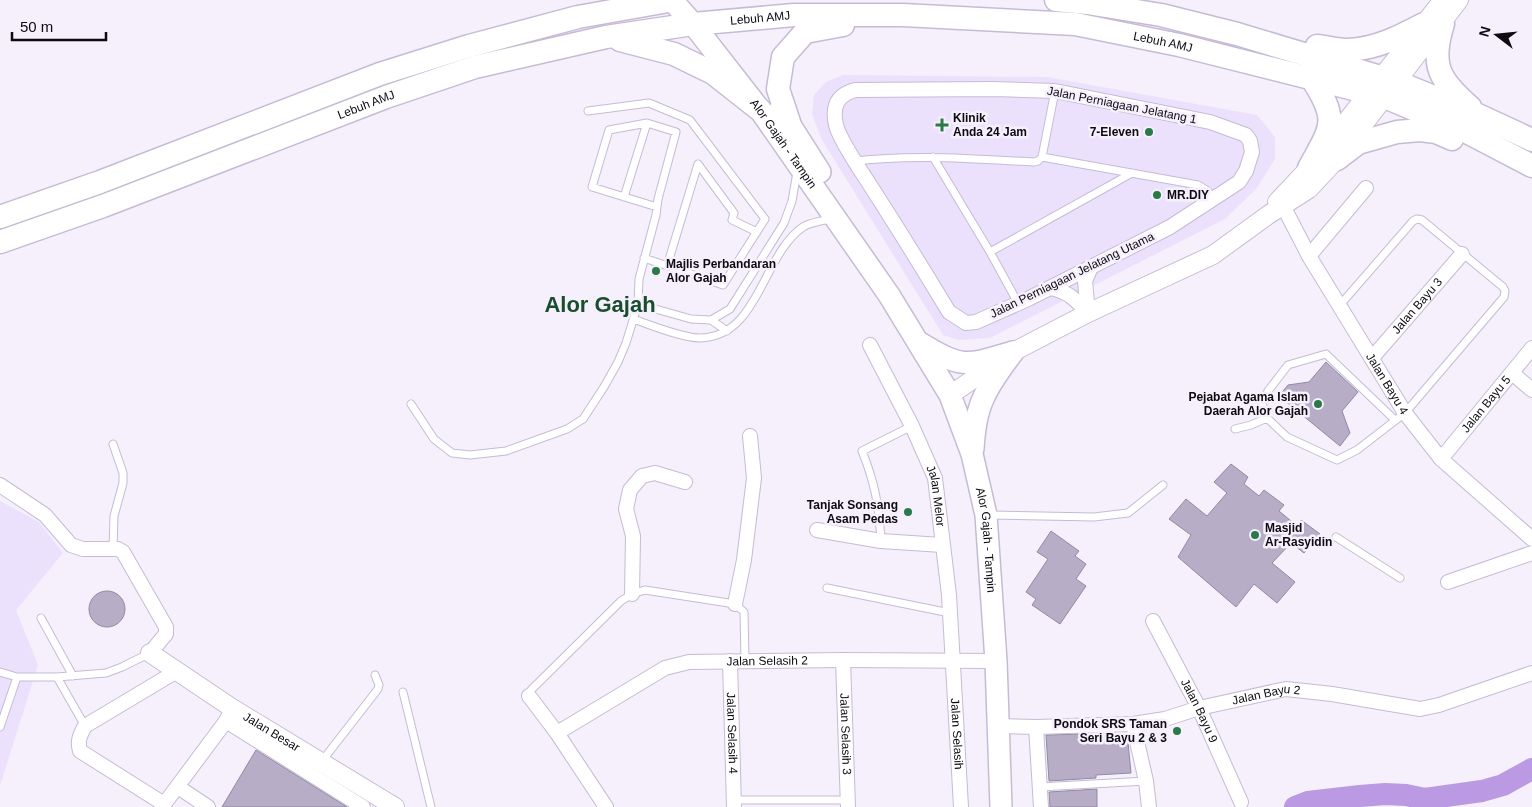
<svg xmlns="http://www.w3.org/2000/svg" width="1532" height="807" font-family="Arial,sans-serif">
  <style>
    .built { fill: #ece1fc }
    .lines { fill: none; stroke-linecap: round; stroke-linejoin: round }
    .river { stroke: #bb99e3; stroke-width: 22 }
    .building { fill: #b8adc7; stroke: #9489a2 }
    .service-casing { stroke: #c6bbd5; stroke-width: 9 }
    .minor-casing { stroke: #c6bbd5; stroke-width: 16 }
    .tertiary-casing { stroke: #c6bbd5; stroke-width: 20 }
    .primary-casing { stroke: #c6bbd5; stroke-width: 24 }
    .trunk-casing { stroke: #c6bbd5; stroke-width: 25 }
    .service { stroke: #fff; stroke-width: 7 }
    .minor { stroke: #fff; stroke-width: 14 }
    .tertiary { stroke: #fff; stroke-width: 18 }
    .primary { stroke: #fff; stroke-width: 21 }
    .trunk { stroke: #fff; stroke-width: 22 }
    .poi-dot { fill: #2b7949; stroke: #f5f0fb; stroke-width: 2 }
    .labels { text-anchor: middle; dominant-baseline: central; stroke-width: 5; stroke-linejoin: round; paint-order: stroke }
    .street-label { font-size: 12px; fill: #0d0a12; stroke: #f5f0fb }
    .poi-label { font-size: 12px; font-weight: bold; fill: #0d0a12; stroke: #f5f0fb; text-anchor: start }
    .town-label { font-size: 22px; font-weight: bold; fill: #184e2d; stroke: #f5f0fb }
  </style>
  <rect width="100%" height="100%" fill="#f5f0fb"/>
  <path class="built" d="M843,75L1047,77L1257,115L1275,137V159L1256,189L1225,219L990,338L959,340L943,335L822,140L812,114L814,95L826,82Z
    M0,501L39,522L63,553L16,610L38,665L0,786Z"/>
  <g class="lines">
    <path class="river" d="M1295,807L1308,802L1360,796L1385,794L1406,795L1425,799L1482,791L1503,785L1532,769"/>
  </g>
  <path class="building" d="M1326,362L1358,392L1342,411L1350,433L1340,446L1279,396L1288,385L1309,382Z
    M1231,464L1248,477L1244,484L1259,496L1264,490L1284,505L1279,511L1296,525L1301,520L1320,534L1304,553L1291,543L1272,563L1295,582L1277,603L1254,584L1236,607L1178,557L1191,535L1169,519L1186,499L1207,516L1227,493L1214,482Z
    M1051,531L1079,551L1075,556L1086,564L1076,579L1086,586L1060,624L1032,605L1036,599L1026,592L1048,559L1037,552Z
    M89 609a18 18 0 1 1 36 0a18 18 0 1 1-36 0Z
    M1116,733V742H1128L1131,773L1096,775V778L1049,781L1046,735Z
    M256,750L347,807H222Z
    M1097,789V807H1050L1049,792Z"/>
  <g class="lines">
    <g class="service-casing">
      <path id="service" d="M588,111L649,103L690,120L765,219L723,285L644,258
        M933,157L990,252L1018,303
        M1042,157L1198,185L1208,191L1213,200
        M855,161C915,154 975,159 1034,162L1038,161L1042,157L1055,91
        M698,164L734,213L732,220L757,232
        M624,197L647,123
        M990,252L1132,173
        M667,266L698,164
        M638,304L691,319L711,320L730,309L784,223L792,201L797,172
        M633,319C651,325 682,338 700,338C759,337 762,255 803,227C810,222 824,221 832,218
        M711,320L727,331
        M411,404L434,439L452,453L470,455L506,451L567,429L583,419L604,387L618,362L626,343L638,304L639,279L656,215L658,199L676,132L647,123L609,130L592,187L657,207
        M1267,418L1262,403L1268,391L1288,365L1326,354L1395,420
        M1235,429L1251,425L1267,418L1287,437L1337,460L1357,450L1405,413L1504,297L1505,291L1503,287L1422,220L1417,219L1413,221L1340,305
        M989,515L1094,517L1128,513L1163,485
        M1336,537L1400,578
        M881,541C879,506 875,483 862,451L912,426
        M113,549L114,516L123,483V473L113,444
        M827,588L950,613
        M41,618L73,676
        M0,672L17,677H57L106,673L122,667L150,653
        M57,677L85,726
        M403,692L431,807
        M529,696L531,690L621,601L632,594L645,590L735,604L744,612L745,661
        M0,727L17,677
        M322,761L378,689L379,685L375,675
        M1040,787L1146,781
        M733,800H848"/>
    </g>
    <g class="minor-casing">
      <g id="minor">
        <path d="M994,89L1055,91L1210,122L1246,135L1250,141L1252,152L1246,171L1239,182L1170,227L1028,299L976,322L966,323L949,312C923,269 897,227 870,185C861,171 839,139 836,125C832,107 837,95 855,90Z"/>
        <path id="s1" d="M1279,198L1309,256L1405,413L1441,459L1532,539"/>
        <path d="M1309,256L1366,188"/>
        <path d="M1050,288C1069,292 1075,299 1088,313L1085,281L1091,267"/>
        <path id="s2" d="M870,345L912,426L935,478L949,595L961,807"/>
        <path id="s3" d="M1372,358L1462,254"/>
        <path d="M1512,373L1532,390"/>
        <path id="s4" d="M1441,459L1532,348"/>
        <path d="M0,485L45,515L71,545L83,549H118L123,552L166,627V634L150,653"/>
        <path d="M817,530L881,541L942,545"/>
        <path d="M1448,582L1532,553"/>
        <path d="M632,594L633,536L626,509L630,490L642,476L655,473L685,482"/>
        <path d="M735,604L744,560L754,478L750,436"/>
        <path id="s5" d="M1153,621L1199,708L1241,802"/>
        <path id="s6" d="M843,660L848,807"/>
        <path id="s7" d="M730,661L734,807"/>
        <path d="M529,696L557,733L606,807"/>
        <path d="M226,721L363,807"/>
        <path d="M1133,724L1146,781L1149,807"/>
        <path id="s8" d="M998,726L1036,727L1133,724L1165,719L1199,708L1286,689L1332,694L1420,709L1439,705L1532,673"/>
        <path d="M1036,727L1041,807"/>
        <path id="s9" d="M557,733L665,668L689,662L843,660L996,661"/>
        <path d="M178,787L208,807"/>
        <path d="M164,804L80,751C77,741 80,735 85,726L177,671"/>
        <path d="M162,807L226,721L230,713"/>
      </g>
    </g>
    <g class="tertiary-casing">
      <g id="tertiary">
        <path d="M1277,202L1309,168L1443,0"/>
        <path d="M950,395L1013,352L1088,313L1213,255L1268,215L1309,189L1337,159L1459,0"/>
        <path id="s10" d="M150,653L232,708L395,807"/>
      </g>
    </g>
    <g class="primary-casing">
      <g id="primary">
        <path id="s11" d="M672,0L693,24L760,110L889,295L950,395L972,454L986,515L996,661L1001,807"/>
        <path d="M779,111L790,125L820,172"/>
        <path d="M920,343C963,369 966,366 1013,352"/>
        <path d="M973,449C974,432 976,414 983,399C990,382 1002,367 1013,352"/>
      </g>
    </g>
    <g class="trunk-casing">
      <g id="trunk">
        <path d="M1056,0L1087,3L1161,15L1237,34L1397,82L1478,115L1532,140"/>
        <path d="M1443,24C1430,65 1439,80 1470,107"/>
        <path d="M620,40L674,54L713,73L760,110"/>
        <path d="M1317,46C1327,47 1338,50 1348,50C1376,49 1399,37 1424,24"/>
        <path d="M790,125L778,89L783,57L805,32L843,25"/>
        <path d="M1337,159L1358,143L1397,132L1420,130L1436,132L1452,139"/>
        <path d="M1309,168C1331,127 1340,122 1312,79"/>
        <path d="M0,217L100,182L380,74L469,46L578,17L674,0"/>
        <path id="s12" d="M0,242L103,206L386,97L475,67L606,37L693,24L794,15H903L1075,24L1179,45L1385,97L1463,130L1532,166"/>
      </g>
    </g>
    <use href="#service" class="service"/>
    <use href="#minor" class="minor"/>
    <use href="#tertiary" class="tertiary"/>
    <use href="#primary" class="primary"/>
    <use href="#trunk" class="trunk"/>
  </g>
  <g class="poi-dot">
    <path d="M939.5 117.5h5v5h5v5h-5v5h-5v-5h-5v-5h5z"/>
    <circle cx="1149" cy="132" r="5"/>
    <circle cx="1157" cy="195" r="5"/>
    <circle cx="656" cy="271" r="5"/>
    <circle cx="1318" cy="404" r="5"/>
    <circle cx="908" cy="512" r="5"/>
    <circle cx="1255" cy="535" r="5"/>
    <circle cx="1177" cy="731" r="5"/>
  </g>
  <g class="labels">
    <g class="street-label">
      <text stroke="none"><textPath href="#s12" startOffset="796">Lebuh AMJ</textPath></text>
      <text stroke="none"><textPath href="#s12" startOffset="1201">Lebuh AMJ</textPath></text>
      <text stroke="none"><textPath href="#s12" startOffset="391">Lebuh AMJ</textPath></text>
      <text transform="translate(1122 105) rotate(11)">Jalan Perniagaan Jelatang 1</text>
      <text stroke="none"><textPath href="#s11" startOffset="182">Alor Gajah - Tampin</textPath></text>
      <text transform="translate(1072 275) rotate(-26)">Jalan Perniagaan Jelatang Utama</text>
      <text stroke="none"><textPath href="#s3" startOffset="69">Jalan Bayu 3</textPath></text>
      <text stroke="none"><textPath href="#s1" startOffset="215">Jalan Bayu 4</textPath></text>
      <text stroke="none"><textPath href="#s4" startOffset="71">Jalan Bayu 5</textPath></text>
      <text stroke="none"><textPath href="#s2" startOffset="166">Jalan Melor</textPath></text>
      <text stroke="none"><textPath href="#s11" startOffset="634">Alor Gajah - Tampin</textPath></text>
      <text stroke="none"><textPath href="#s9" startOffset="229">Jalan Selasih 2</textPath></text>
      <text stroke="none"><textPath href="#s8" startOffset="272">Jalan Bayu 2</textPath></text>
      <text stroke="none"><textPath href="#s5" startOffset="101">Jalan Bayu 9</textPath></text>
      <text stroke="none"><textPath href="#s10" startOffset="145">Jalan Besar</textPath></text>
      <text stroke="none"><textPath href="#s6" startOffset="74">Jalan Selasih 3</textPath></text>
      <text stroke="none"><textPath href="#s2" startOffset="405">Jalan Selasih</textPath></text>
      <text stroke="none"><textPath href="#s7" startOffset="72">Jalan Selasih 4</textPath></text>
    </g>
    <g class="poi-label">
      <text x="953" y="118">Klinik<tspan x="953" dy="14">Anda 24 Jam</tspan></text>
      <text x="1139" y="132" text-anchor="end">7-Eleven</text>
      <text x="1167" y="195">MR.DIY</text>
      <text x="666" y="264">Majlis Perbandaran<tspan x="666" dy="14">Alor Gajah</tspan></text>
      <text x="1308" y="397" text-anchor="end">Pejabat Agama Islam<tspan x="1308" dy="14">Daerah Alor Gajah</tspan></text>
      <text x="898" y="505" text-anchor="end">Tanjak Sonsang<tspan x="898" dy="14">Asam Pedas</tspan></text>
      <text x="1265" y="528">Masjid<tspan x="1265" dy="14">Ar-Rasyidin</tspan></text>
      <text x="1167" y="724" text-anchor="end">Pondok SRS Taman<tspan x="1167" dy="14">Seri Bayu 2 &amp; 3</tspan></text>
    </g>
    <g class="town-label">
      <text x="600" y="304">Alor Gajah</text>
    </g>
  </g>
  <g transform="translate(1497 35) rotate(286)" stroke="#f5f0fb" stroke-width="4" paint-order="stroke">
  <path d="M0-4L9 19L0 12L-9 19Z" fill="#0d0a12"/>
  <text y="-8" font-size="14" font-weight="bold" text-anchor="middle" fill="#0d0a12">N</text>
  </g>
  <path d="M12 32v8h94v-8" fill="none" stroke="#0d0a12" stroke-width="2.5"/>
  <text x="20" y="32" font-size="15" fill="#0d0a12" stroke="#f5f0fb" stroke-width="4" paint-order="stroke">50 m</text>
</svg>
